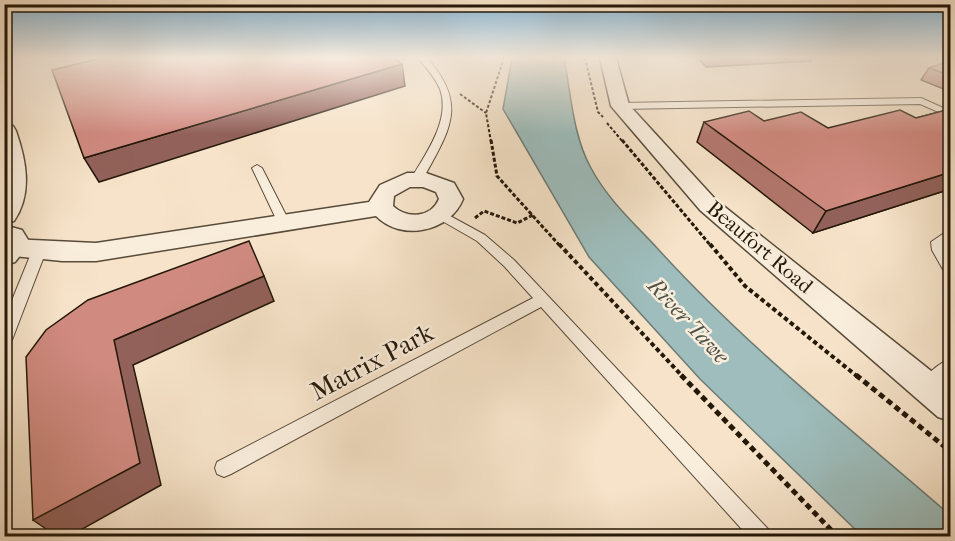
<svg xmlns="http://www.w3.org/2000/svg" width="955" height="541" font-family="'IM FELL French Canon',serif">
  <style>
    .water { fill: #9ebdbc; stroke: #6d7b74; stroke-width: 1.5 }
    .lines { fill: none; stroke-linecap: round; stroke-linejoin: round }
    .service-casing { stroke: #584b39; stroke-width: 2 }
    .minor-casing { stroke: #584b39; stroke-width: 3 }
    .tertiary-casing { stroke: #584b39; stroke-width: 3 }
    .path-far3 { stroke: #241809; stroke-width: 2; stroke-dasharray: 3 2; stroke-linecap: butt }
    .path-far2 { stroke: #241809; stroke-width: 3; stroke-dasharray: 4 2; stroke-linecap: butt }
    .path-far1 { stroke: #241809; stroke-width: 4; stroke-dasharray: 4.5 3; stroke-linecap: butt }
    .path { stroke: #241809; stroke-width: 5; stroke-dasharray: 6 4; stroke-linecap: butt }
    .service { fill: #f9eddc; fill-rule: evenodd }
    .minor { fill: #f9eddc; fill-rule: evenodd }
    .tertiary { fill: #f9eddc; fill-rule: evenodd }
    .wall { fill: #b3776e; stroke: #241809; stroke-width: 1.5 }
    .shaded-wall { fill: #92615a; stroke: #241809; stroke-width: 1.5 }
    .building { fill: #d08a80; stroke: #241809; stroke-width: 1.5 }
    .labels { text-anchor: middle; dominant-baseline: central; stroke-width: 5; stroke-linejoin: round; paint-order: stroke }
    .street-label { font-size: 21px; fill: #241809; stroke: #f9eddc }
    .water-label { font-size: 22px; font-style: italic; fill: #4f5248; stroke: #f9eddc }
    .near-street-label { font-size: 26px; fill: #241809; stroke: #f9eddc }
  </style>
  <rect width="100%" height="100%" fill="#f6e3c9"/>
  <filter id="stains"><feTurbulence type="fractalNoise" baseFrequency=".00333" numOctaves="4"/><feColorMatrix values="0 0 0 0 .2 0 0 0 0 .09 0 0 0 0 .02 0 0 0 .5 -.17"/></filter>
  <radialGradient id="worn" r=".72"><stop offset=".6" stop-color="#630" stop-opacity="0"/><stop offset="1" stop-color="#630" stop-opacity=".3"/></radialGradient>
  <path class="water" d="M512,58H564C571,94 573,136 591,168C608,200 634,223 658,249C746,346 851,429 950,515V536H862L700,379L589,257L503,109Z"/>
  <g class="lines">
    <g class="service-casing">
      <path id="service" d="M418,58H427C469,105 449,131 423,179L417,182L411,179C426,153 451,120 440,89C435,77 426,68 418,58Z
        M921,98L950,111V117L920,104L620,109L615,106L620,103Z
        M257,165L262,168L290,223L288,226L284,227L278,223L252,168Z
        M441,211L485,235L514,260L768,529L771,536H748L541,307L231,474L224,477L217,474L215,468L217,462L533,298L504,266L477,241L437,218L435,215Z
        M950,229V239L944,244C945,256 952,261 950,275L945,273L932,250L931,242Z
        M39,247L46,251L12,340L9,344L4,346V320L32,251Z
        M950,359V375C942,383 933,395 921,391L919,386C924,376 939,363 950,359Z"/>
    </g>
    <g class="minor-casing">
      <path id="minor" d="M600,58H616L629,105L716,200L950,386V421L938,417L700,210L611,106Z
        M407,173H426L454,183L463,199C450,232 401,242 376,216L96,261H62L4,255V241L11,239L96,243L369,202L380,185ZM410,187H423L436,192L439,199C431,218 407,219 393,206L394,196Z"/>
    </g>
    <g class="tertiary-casing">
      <path id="tertiary" d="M4,124L13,126L16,131C26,160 33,193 14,221L4,223Z
        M4,225L22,230L30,243L15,262L4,265Z"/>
    </g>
    <path class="path-far3" d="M585,58L598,112L603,117
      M460,94L486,113
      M607,123L623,142
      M491,142L486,113L504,58"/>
    <path class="path-far2" d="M491,140L497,176L560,246
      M622,140L711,246
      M475,218L484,211L517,223L533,215"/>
    <path class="path-far1" d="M559,244L683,377
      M710,244L745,286L858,377"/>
    <path class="path" d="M681,375L837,536
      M856,375L950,451"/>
    <use href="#service" class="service"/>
    <use href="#minor" class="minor"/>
    <use href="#tertiary" class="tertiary"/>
  </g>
  <path class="wall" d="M698,58H812L811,61L706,67Z
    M951,61V92L921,80L929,68Z
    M951,109V192L948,193L944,191L813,233L697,142L704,122L764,121L828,128L916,118Z"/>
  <path class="shaded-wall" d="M402,64L405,86L99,182L84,158Z
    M951,172V182L944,191L813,233L826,211Z
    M264,276L274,301L133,365L161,485L68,537H58L33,520L114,340Z"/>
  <path class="building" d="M102,58H394L402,64L84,158L52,70Z
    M951,61V76L929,68Z
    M950,109L951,172L826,211L704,122L749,111L764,121L801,112L828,128L900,110L916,118Z
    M249,241L264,276L114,340L140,463L33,520L26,357L46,330L88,300Z"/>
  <linearGradient id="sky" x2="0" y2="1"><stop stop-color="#8ab8d6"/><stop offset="0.43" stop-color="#fbf2e7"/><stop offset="1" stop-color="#fbf2e7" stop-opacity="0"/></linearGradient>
  <rect width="955" height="134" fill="url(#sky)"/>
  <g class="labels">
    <g class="street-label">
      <text transform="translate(760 247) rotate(40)">Beaufort Road</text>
    </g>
    <g class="water-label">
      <text transform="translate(688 321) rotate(47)">River Tawe</text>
    </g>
    <g class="near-street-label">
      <text transform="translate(372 362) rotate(-28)">Matrix Park</text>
    </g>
  </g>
  <rect width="955" height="541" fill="none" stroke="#f6e3c9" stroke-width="24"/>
  <rect x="6" y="6" width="943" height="529" fill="none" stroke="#241809" stroke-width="3"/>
  <rect x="12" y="12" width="931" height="517" fill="none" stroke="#241809" stroke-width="1.5"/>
  <rect width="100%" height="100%" filter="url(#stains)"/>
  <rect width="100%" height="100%" fill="url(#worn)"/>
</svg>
